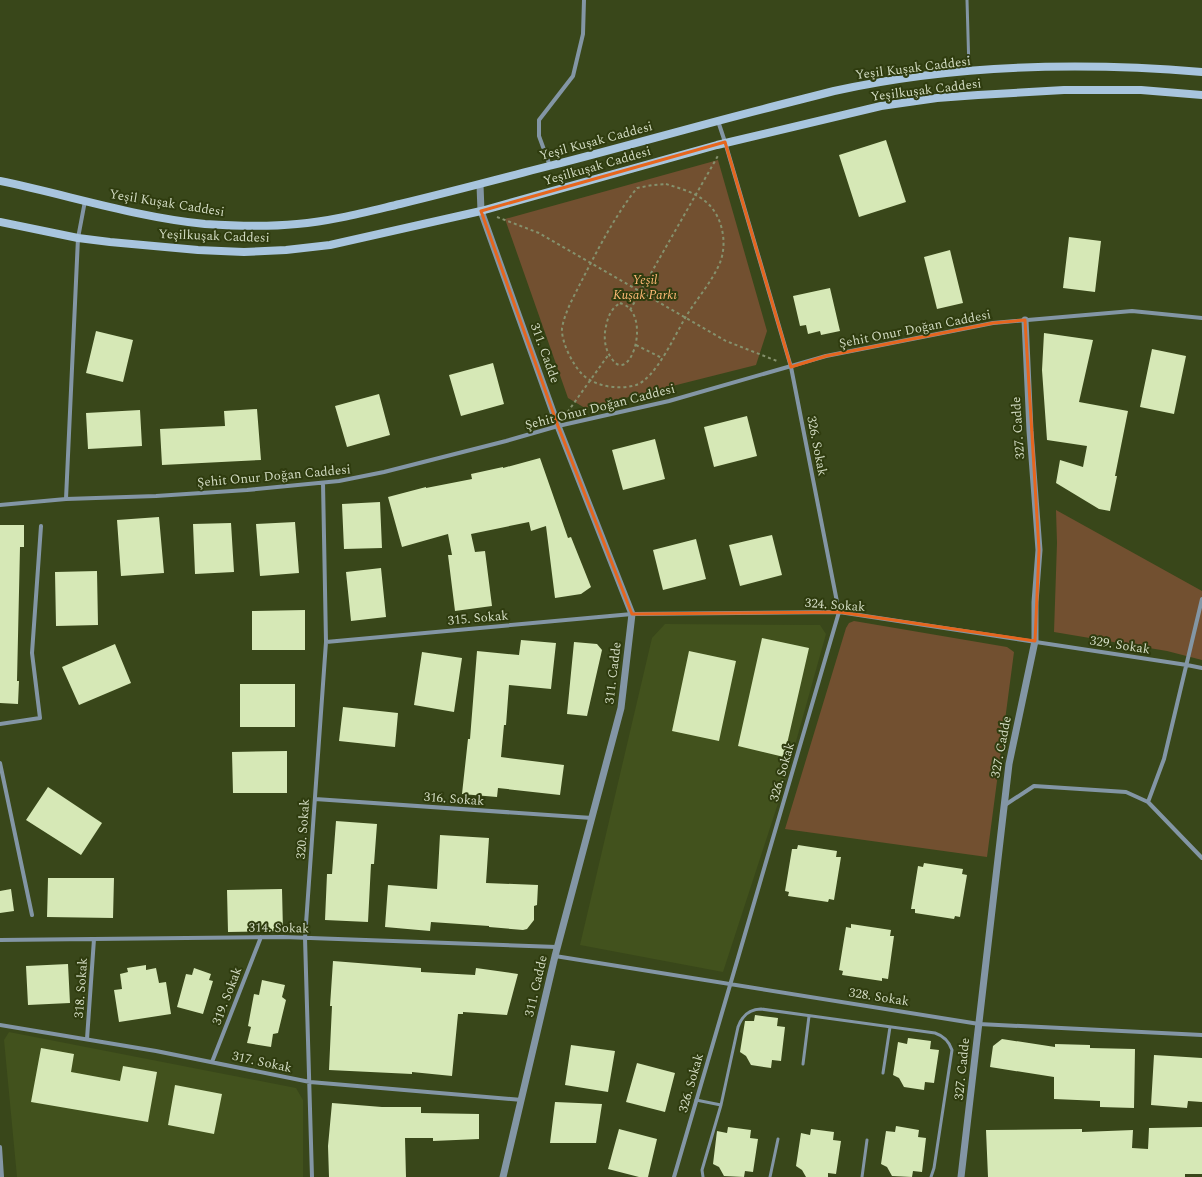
<svg xmlns="http://www.w3.org/2000/svg" width="1202" height="1177" font-family="Spectral,serif">
  <style>
    .built { fill: #42521d }
    .green { fill: #725030 }
    .building { fill: #d6e8b6 }
    .lines { fill: none; stroke-linecap: round; stroke-linejoin: round }
    .path { stroke: #85916d; stroke-width: 2; stroke-dasharray: 3 3; stroke-linecap: butt }
    .service { stroke: #8396a5; stroke-width: 3 }
    .minor { stroke: #8396a5; stroke-width: 4 }
    .tertiary { stroke: #8396a5; stroke-width: 7 }
    .secondary { stroke: #a8c5de; stroke-width: 8 }
    .marked { fill: none; stroke: #e6661e; stroke-width: 3; stroke-linejoin: round }
    .labels { text-anchor: middle; dominant-baseline: central; stroke-width: 4; stroke-linejoin: round; paint-order: stroke }
    .street-label { font-size: 13px; fill: #d3dcc3; stroke: #2f3c0f }
    .park-label { font-size: 13px; font-style: italic; fill: #feb976; stroke: #2f3c0f }
  </style>
  <rect width="100%" height="100%" fill="#39471a"/>
  <path class="built" d="M665,624L820,625L826,634L783,788L723,972L580,945L652,638Z
    M9,1032L296,1088L303,1100V1177H17L4,1040Z"/>
  <path class="green" d="M718,160L767,331L756,365L585,408L568,398L505,219Z
    M1056,510L1202,591V660L1167,651L1054,632L1057,543Z
    M854,621L1007,647L1014,652L987,857L785,829L846,628L849,623Z"/>
  <path class="building" d="M886,140L906,202L859,217L839,155Z
    M1069,237L1101,241L1095,292L1063,288Z
    M950,250L963,303L937,309L924,257Z
    M830,288L840,331L821,335L820,331L808,334L806,325L800,326L793,296Z
    M96,331L133,340L123,382L86,373Z
    M1044,333L1093,340L1079,402L1128,411L1115,476H1117L1110,511L1099,509L1056,483L1060,460L1083,467L1087,446L1047,440L1042,370Z
    M1152,349L1186,356L1174,414L1140,407Z
    M493,363L504,404L461,416L449,375Z
    M379,394L390,435L347,447L335,406Z
    M257,409L261,460L162,465L160,429L225,426L224,411Z
    M140,410L142,446L88,449L86,413Z
    M747,416L757,456L714,467L704,427Z
    M655,439L665,479L623,490L612,450Z
    M540,458L568,538L571,537L591,587L581,594L555,598L546,526L531,531L529,522L471,534L475,552L485,551L492,606L455,611L448,555H452L448,534L402,547L388,497L426,487V488L472,479L471,474L503,467V468Z
    M380,502L382,548L344,549L342,504Z
    M159,517L164,573L121,576L117,520Z
    M295,522L299,573L260,576L256,524Z
    M231,523L234,572L195,574L193,524Z
    M0,525H24V547H20L17,681H19L18,704L0,703Z
    M772,535L782,575L740,586L729,545Z
    M696,539L706,579L663,590L653,550Z
    M381,568L386,617L351,621L346,572Z
    M97,571L98,625L56,626L55,572Z
    M305,610V650H252V611Z
    M762,638L809,648L784,757L738,746Z
    M521,640L556,643L551,689L509,685L506,725H504L501,757L564,765L560,795L498,788L497,797L462,794L468,739H470L477,651L519,655Z
    M574,642L597,644L602,650L587,716L567,714Z
    M115,644L131,683L79,705L62,667Z
    M689,651L736,661L719,741L672,731Z
    M422,652L462,658L454,712L414,705Z
    M240,684H295V727H240Z
    M343,707L398,713L395,747L339,741Z
    M287,751V793H233L232,752Z
    M48,787L102,823L81,855L26,820Z
    M336,821L377,824L374,864H371L368,922L325,920L327,874H332Z
    M440,835L489,838L486,883L538,885L537,905L534,906V920L527,929L523,930L489,927V926L431,922L430,931L385,927L388,885L437,889Z
    M798,845L837,851L836,857H841L834,900L829,899L828,902L788,896L789,892L785,891L792,849H797Z
    M924,863L963,869L962,874L967,875L960,917L955,916L954,919L915,913V909H911L918,866L923,867Z
    M48,878H114L113,918L47,917Z
    M11,889L14,911L0,913V891Z
    M282,889L283,931L228,932L227,890Z
    M851,924L891,930L890,936H894L888,979L882,978V981L842,975L843,971L839,970L846,927L851,928Z
    M333,961L421,968V972L475,975L476,968L518,974L507,1015L463,1012V1014H458L452,1076L412,1072V1074L329,1070L332,1006H330Z
    M68,964L70,1003L28,1005L26,966Z
    M146,965V970L156,968L159,983L166,982L171,1014L119,1022L114,990L122,989L120,974L128,972L127,968Z
    M194,968L211,974L209,980L213,981L203,1014L177,1007L186,974L192,975Z
    M262,980L285,985L282,997L286,1000L278,1033L273,1034L271,1047L247,1043L251,1027L248,1026L254,994L259,995Z
    M755,1015L778,1018L777,1026L785,1027L781,1061L772,1060L771,1068L751,1065L746,1056L740,1052L745,1021H754Z
    M908,1038L931,1041L930,1049L939,1050L934,1083L925,1082L924,1090L904,1087L899,1078L893,1075L898,1042L907,1044Z
    M1002,1039L1055,1047V1044L1090,1045V1048L1135,1049L1134,1108L1100,1107V1101L1054,1099V1077L990,1067L993,1046Z
    M571,1045L615,1051L608,1092L565,1085Z
    M41,1048L74,1054L71,1072L120,1081L123,1066L157,1072L148,1122L31,1102Z
    M1154,1055L1202,1058V1102L1188,1101L1187,1108L1151,1105Z
    M637,1063L675,1073L665,1112L626,1102Z
    M175,1085L222,1094L214,1134L168,1125Z
    M555,1102L602,1104L596,1143H550Z
    M332,1103L382,1107H421V1113L479,1114V1139L433,1141V1138H405L406,1177H329L328,1146Z
    M896,1126L919,1130L918,1137L926,1138L922,1172L913,1171L912,1177L892,1176L887,1167L881,1164L886,1131L895,1132Z
    M728,1127L751,1130L750,1138L758,1139L753,1172L745,1171L744,1177L724,1176L719,1167L713,1164L717,1131L727,1133Z
    M1202,1127V1174H1185V1177H988L986,1130L1082,1129V1132L1133,1130L1132,1148L1148,1149L1149,1128Z
    M619,1129L657,1139L648,1177H639L608,1169Z
    M811,1129L834,1132L833,1140L841,1141L836,1174L828,1173V1177H806L802,1170L796,1166L801,1133L810,1135Z"/>
  <g class="lines">
    <path class="path" d="M666,184C679,188 694,192 705,201C723,215 729,246 718,267C709,286 694,302 684,320C674,337 655,379 636,385C619,390 595,387 582,374C573,365 561,342 562,328C565,312 573,298 580,284C597,251 614,217 637,188L653,185Z
      M497,217L539,233L726,341L777,361
      M620,303C622,304 626,305 628,307C649,325 629,384 612,359C606,351 604,342 605,332C607,320 609,310 620,303Z
      M630,310L719,154
      M636,345L662,358
      M564,417L609,354"/>
    <path class="service" d="M967,0L969,70
      M803,1064L809,1016
      M883,1073L890,1027
      M696,1100L721,1105
      M703,1177L702,1170L721,1105L738,1027C742,1016 749,1009 761,1009L935,1033C944,1036 949,1041 952,1050L934,1168L931,1177
      M770,1177L778,1139
      M862,1177L867,1140"/>
    <path class="minor" d="M550,166L539,136V120L573,76L583,34L584,0
      M66,499L78,238L85,201
      M0,505L66,499L156,496L247,490L339,481L384,472L506,441L558,426L669,401L826,356L993,323L1132,311L1202,318
      M1202,599L1164,759L1148,802L1202,858
      M326,642L632,614L839,612L1187,665L1202,668
      M0,724L40,718L32,653L41,526
      M0,763L32,915
      M315,799L592,818
      M1005,805L1034,786L1126,792L1148,802
      M0,940L283,937L557,947
      M555,956L979,1024L1202,1035
      M0,1025L156,1051L310,1082L522,1100
      M87,1039L94,939
      M212,1062L261,937
      M0,1147L2,1177
      M312,1177L305,938L326,642L323,483
      M674,1177L839,612L791,367L725,142L718,121"/>
    <path class="tertiary" d="M480,185L481,211L558,426L632,614L621,708L555,956L503,1177
      M961,1177L1009,764L1035,641V602L1039,550L1030,431L1025,320"/>
    <path class="secondary" d="M0,181C68,195 135,217 205,224C235,226 267,227 297,224C332,221 366,212 400,204C450,192 499,179 549,166C624,147 699,125 775,106C795,101 814,96 834,91C952,65 1082,62 1202,72
      M0,222L78,238L110,242L198,250L244,252L286,250L330,245L481,211L717,145L881,106L937,98L978,95L1064,90H1141L1202,95"/>
  </g>
  <path class="marked" d="M725,142L791,367L826,356L993,323L1025,320L1039,550L1035,641L839,612L632,614L558,426L481,211Z"/>
  <g class="labels">
    <g class="street-label">
      <text transform="translate(913 68) rotate(-7)">Yeşil Kuşak Caddesi</text>
      <text transform="translate(926 90) rotate(-7)">Yeşilkuşak Caddesi</text>
      <text transform="translate(596 141) rotate(-15)">Yeşil Kuşak Caddesi</text>
      <text transform="translate(597 166) rotate(-16)">Yeşilkuşak Caddesi</text>
      <text transform="translate(167 203) rotate(9)">Yeşil Kuşak Caddesi</text>
      <text transform="translate(214 236) rotate(2)">Yeşilkuşak Caddesi</text>
      <text transform="translate(915 329) rotate(-11)">Şehit Onur Doğan Caddesi</text>
      <text transform="translate(545 353) rotate(70)">311. Cadde</text>
      <text transform="translate(600 407) rotate(-14)">Şehit Onur Doğan Caddesi</text>
      <text transform="translate(1018 428) rotate(-94)">327. Cadde</text>
      <text transform="translate(817 446) rotate(79)">326. Sokak</text>
      <text transform="translate(274 476) rotate(-5)">Şehit Onur Doğan Caddesi</text>
      <text transform="translate(835 605) rotate(4)">324. Sokak</text>
      <text transform="translate(478 618) rotate(-5)">315. Sokak</text>
      <text transform="translate(1120 645) rotate(9)">329. Sokak</text>
      <text transform="translate(613 673) rotate(-83)">311. Cadde</text>
      <text transform="translate(1001 747) rotate(-79)">327. Cadde</text>
      <text transform="translate(782 772) rotate(-74)">326. Sokak</text>
      <text transform="translate(454 799) rotate(4)">316. Sokak</text>
      <text transform="translate(303 829) rotate(-86)">320. Sokak</text>
      <text transform="translate(279 928) rotate(1)">314. Sokak</text>
      <text transform="translate(536 986) rotate(-77)">311. Cadde</text>
      <text transform="translate(81 988) rotate(-86)">318. Sokak</text>
      <text transform="translate(227 996) rotate(-69)">319. Sokak</text>
      <text transform="translate(879 997) rotate(9)">328. Sokak</text>
      <text transform="translate(262 1062) rotate(12)">317. Sokak</text>
      <text transform="translate(962 1069) rotate(-84)">327. Cadde</text>
      <text transform="translate(691 1083) rotate(-74)">326. Sokak</text>
    </g>
    <g class="park-label">
      <text x="645" y="280">Yeşil<tspan x="645" dy="15">Kuşak Parkı</tspan></text>
    </g>
  </g>
</svg>
